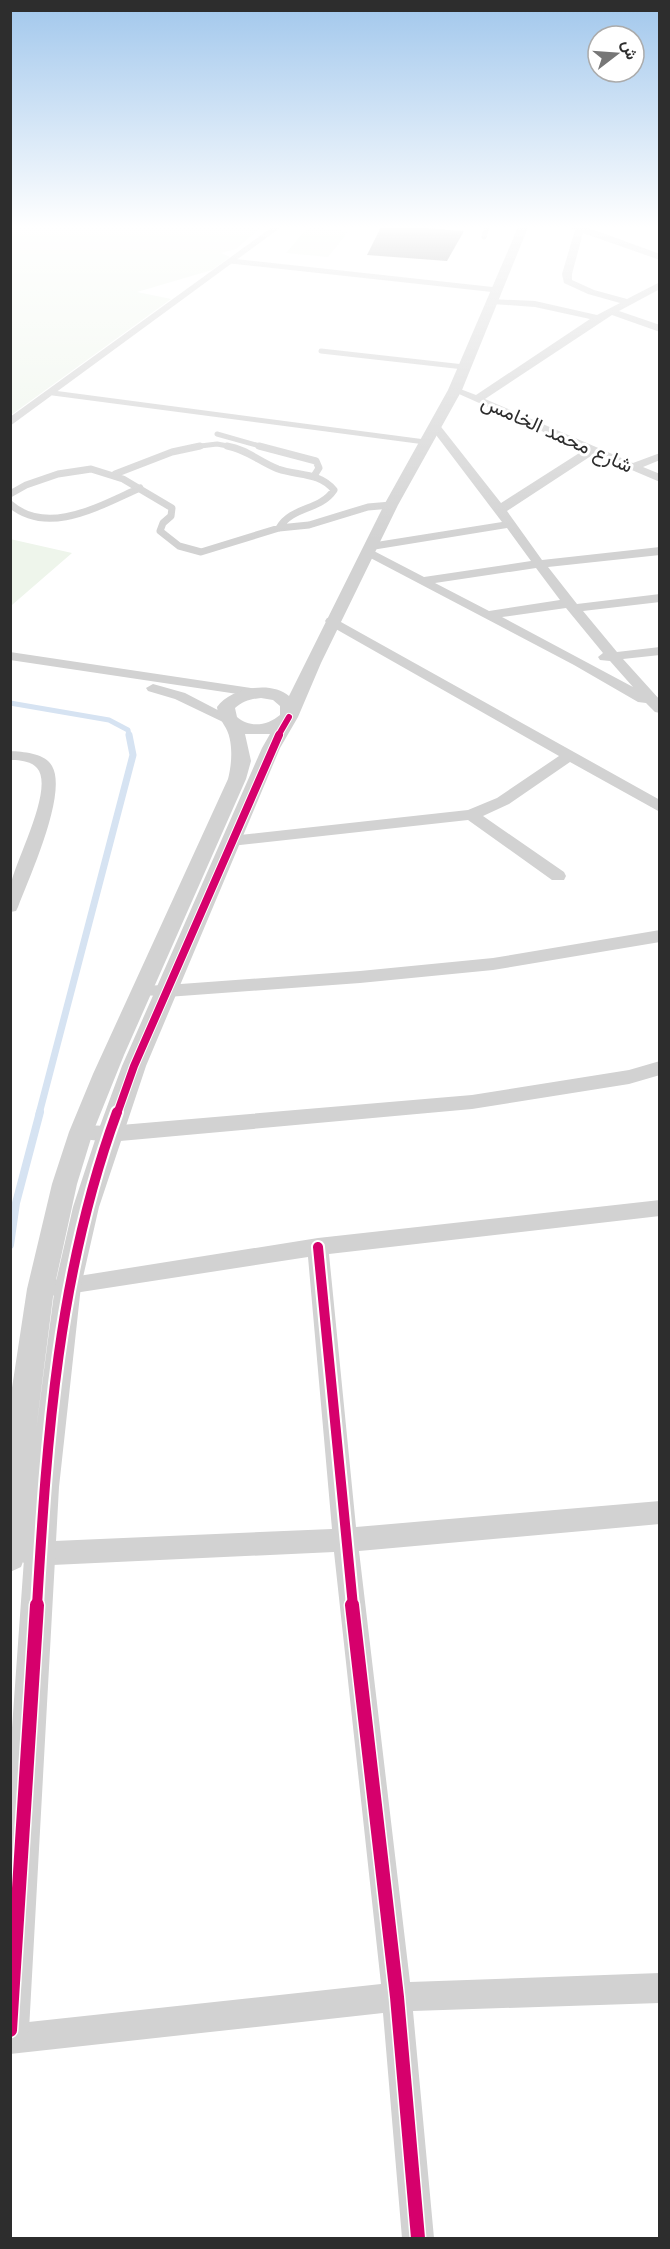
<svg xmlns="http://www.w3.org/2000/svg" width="670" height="2249" font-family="Jost,Vazirmatn,sans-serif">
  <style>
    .green { fill: #eef5eb }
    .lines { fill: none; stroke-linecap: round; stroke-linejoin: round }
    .stream-far2 { stroke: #d6e3f2; stroke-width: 5 }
    .stream-far1 { stroke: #d6e3f2; stroke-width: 7 }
    .stream { stroke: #d6e3f2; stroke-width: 8 }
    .building { fill: #7e7e7e }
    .service-far1 { stroke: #d2d2d2; stroke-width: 5 }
    .service { stroke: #d2d2d2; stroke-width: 7 }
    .minor { fill: #d2d2d2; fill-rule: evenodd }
    .tertiary { fill: #d2d2d2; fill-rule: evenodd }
    .cycleway-far3-casing { stroke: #fff; stroke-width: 8 }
    .cycleway-far2-casing { stroke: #fff; stroke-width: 10 }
    .cycleway-far1-casing { stroke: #fff; stroke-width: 14 }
    .cycleway-casing { stroke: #fff; stroke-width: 17 }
    .cycleway-far3 { stroke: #d6006c; stroke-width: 6 }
    .cycleway-far2 { stroke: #d6006c; stroke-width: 8 }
    .cycleway-far1 { stroke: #d6006c; stroke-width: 10 }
    .cycleway { stroke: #d6006c; stroke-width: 14 }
    .labels { text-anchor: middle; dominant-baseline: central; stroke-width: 6; stroke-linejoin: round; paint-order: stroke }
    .far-street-label { font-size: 20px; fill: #2d2d2d; stroke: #fff }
  </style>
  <rect width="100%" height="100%" fill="#fff"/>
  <path class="green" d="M10,225H264L236,249L221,253L230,257L212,270L137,292L171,299L11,415Z
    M308,227L349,231L328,257L286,253Z
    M10,539L72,553L12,605L10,604Z"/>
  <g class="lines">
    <path class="stream-far2" d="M10,703L109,720L128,730L129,736"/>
    <path class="stream-far1" d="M39,1114L133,755L129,735"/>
    <path class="stream" d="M10,1245L16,1203L40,1112"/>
  </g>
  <path class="building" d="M382,225H384L464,231L447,261L367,255Z"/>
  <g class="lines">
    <path class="service-far1" d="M484,237L487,227L485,225
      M231,261L497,290
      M321,351L464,367
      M53,393L425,442
      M217,434L263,447
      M192,447L217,444L233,447"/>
    <path class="service" d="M227,446C246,449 260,462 278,469C298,476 319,472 334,490C320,511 292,506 279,528
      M259,446L316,461L319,468L314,476
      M115,474L172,452L200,446
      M10,494L26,485L58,474L91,469L123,479L172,508L171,516L163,523L160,531L179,546L201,552L279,528L309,525L368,507L391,505
      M10,504C48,537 101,505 140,488"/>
    <path class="minor" d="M275,225H284L10,426V417Z
      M566,225L583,226L660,254V260L583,233L572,274V280L594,290L627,299L660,282V289L619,311L660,325V332L612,315L485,399L633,463L660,453V460L643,467L660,474V482L594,454L507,511L542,560L660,547V555L548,567L577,604L660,594V602L583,611L617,652L660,647V655L623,659L660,700V713L655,712L646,703L638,702L574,665L361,553L365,550L364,547L366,544L370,543L502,522L430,427V423H438L501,503L584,450L450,390L455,387L476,395L590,319L535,307L493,304L488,301L490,299L535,301L597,315L620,303L588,294L564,283L562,274L575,230ZM507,528L531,561L424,577L372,550ZM536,568L560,600L489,611L435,583ZM566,608L603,653L598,657L600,660L610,661L633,687L502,617Z
      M332,617L660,800V812L570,762L509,804L483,816L564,872L566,876L564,880H552L468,820L231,846L225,845L223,841L231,836L468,810L497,798L559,756L327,624L325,621L327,618Z
      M10,652L257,689L264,693L257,697L10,660Z
      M153,684L185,693L235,719L228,723L223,722L175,699L148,691L146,688Z
      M10,751C24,752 45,753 52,766C68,793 29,878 18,907L16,911L10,912C10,904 9,893 11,884C15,861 55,788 37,768C31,761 19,760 10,760Z
      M660,930V942L493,970L360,983L167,997L135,994L132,990L135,986L167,985L360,971L493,958Z
      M660,1061V1075L629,1084L472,1109L109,1142L74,1138L71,1133L74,1128L81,1125L109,1126L472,1095L629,1070Z
      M660,1200V1216L329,1254L356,1527L660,1501V1524L359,1551L410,1982L660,1973V2003L413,2011L434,2238H402L383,2013L10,2054V2024L381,1984L334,1552L31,1566L22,1562L19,1554L22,1546L31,1542L332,1529L308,1257L55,1296L47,1293L44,1287L47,1281L318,1238Z"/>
    <path class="tertiary" d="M519,225H529L462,390L398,505L321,663L298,717L280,748L146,1066L99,1207L81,1286L59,1487L29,2030L23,2043L10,2048V1756L24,1559L21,1567L10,1572V1401L27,1289L52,1184L69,1132L93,1074L228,779C232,764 234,739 224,725C220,718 218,715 217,707C230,688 271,680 289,696L384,505L448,390ZM261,698L273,700L280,706V715C267,726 250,728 237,717L235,708C243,701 250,699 261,698ZM245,734H270L262,748L122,1066L97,1134L73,1207L55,1286L36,1431L54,1289L77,1184L93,1132L124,1055L246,779L251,761Z"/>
    <g class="cycleway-far3-casing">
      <path id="cycleway-far3" d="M278,736L289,717"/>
    </g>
    <g class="cycleway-far2-casing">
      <path id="cycleway-far2" d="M117,1114L134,1066L279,735"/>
    </g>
    <g class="cycleway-far1-casing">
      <path id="cycleway-far1" d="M318,1247L353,1606
        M37,1606C47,1436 58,1273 117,1112"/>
    </g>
    <g class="cycleway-casing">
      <path id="cycleway" d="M352,1605L397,1997L418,2238
        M10,2030L37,1605"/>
    </g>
    <use href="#cycleway-far3" class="cycleway-far3"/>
    <use href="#cycleway-far2" class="cycleway-far2"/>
    <use href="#cycleway-far1" class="cycleway-far1"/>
    <use href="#cycleway" class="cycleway"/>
  </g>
  <linearGradient id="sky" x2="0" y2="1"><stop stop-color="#a1c7ec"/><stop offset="0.42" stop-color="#fff"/><stop offset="1" stop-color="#fff" stop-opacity="0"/></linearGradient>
  <rect width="670" height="540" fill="url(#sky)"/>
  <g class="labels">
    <g class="far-street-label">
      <text transform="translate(557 434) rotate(24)">شارع محمد الخامس</text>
    </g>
  </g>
  <rect width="670" height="2249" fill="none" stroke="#2d2d2d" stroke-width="24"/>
  <g transform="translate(616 54) rotate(73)"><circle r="28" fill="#ffffff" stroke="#ababab" stroke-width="1.5"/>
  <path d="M0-4.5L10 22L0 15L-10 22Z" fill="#767676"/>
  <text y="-9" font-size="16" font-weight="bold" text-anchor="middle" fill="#2d2d2d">ش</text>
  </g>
</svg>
